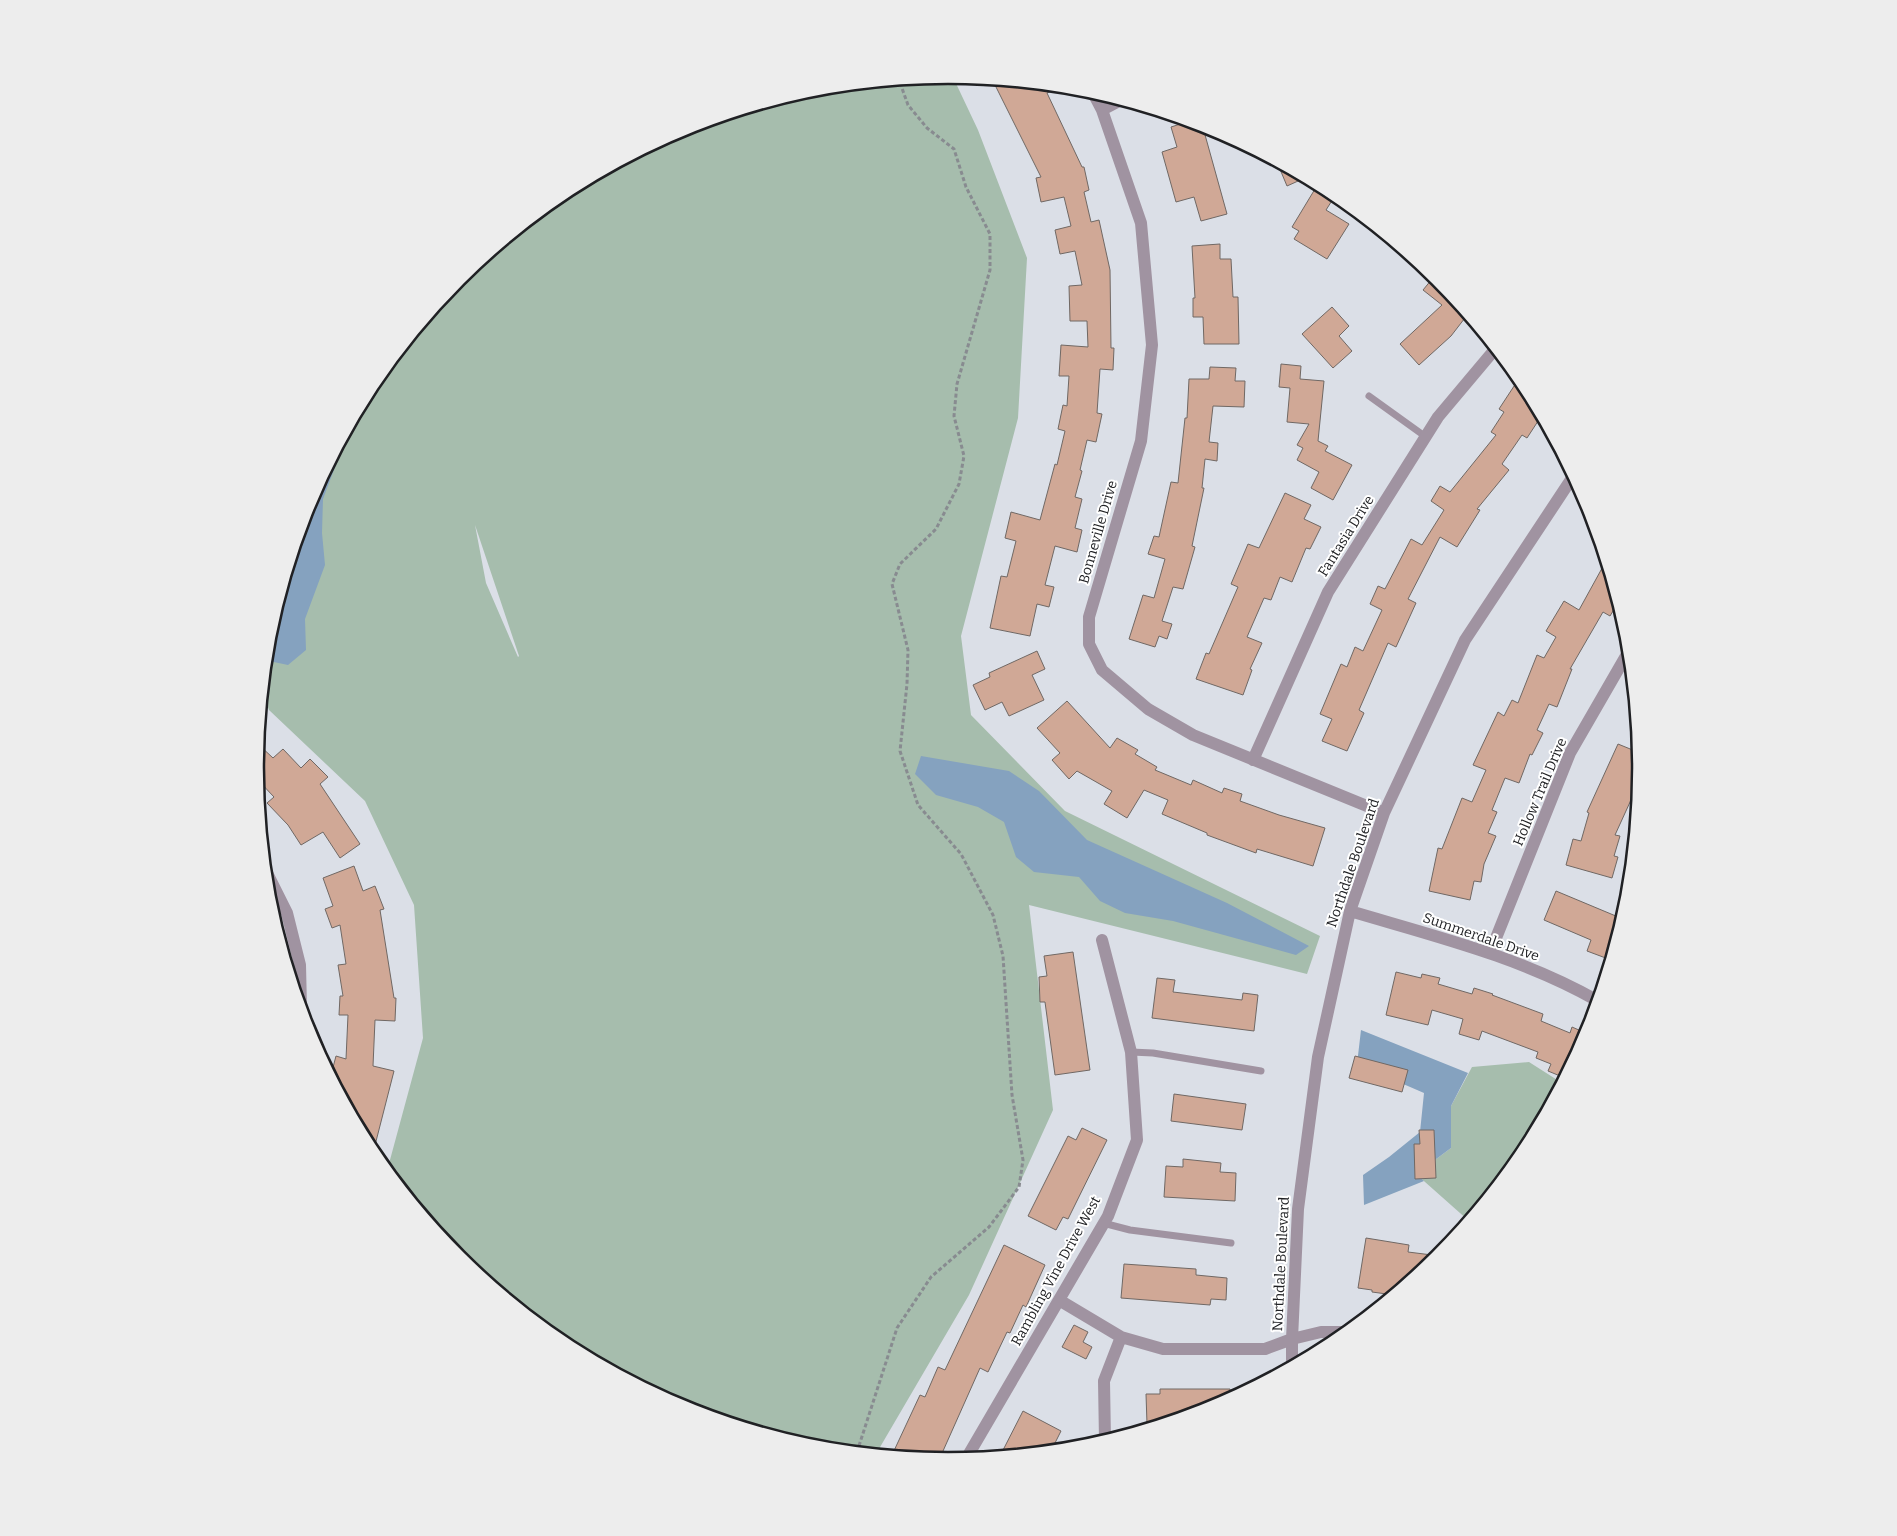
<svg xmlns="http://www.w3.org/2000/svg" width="1897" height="1536" font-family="Bitter,serif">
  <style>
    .green { fill: #a6bdad; fill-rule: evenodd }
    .water { fill: #85a2bf }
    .building { fill: #d0a896; stroke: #706864 }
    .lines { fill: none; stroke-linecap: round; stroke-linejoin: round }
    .path { stroke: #888b90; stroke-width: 3; stroke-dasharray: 4 2.5; stroke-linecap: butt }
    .service { stroke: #a093a1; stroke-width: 7 }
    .minor { stroke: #a093a1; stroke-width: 12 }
    .labels { text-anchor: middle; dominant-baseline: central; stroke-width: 4; stroke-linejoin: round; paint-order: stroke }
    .street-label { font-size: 14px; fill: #202124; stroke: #fff }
    .rim { fill: none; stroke: #202124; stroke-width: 2.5 }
  </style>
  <rect width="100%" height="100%" fill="#dbdfe7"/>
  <path class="green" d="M952,75L978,130L1027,258L1018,418L961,636L971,715L1065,811L1320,936L1307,974L1029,905L1053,1110L969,1295L876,1454L813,1448L683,1408L563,1344L458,1258L387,1171L423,1038L414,905L365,801L269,710L263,694L269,633L308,503L372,383L459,278L564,192L684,128L814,88ZM475,525L519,656L518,657L486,583Z
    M1529,1062L1562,1083L1525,1153L1469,1221L1416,1174L1451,1148V1106L1472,1067Z"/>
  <path class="water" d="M338,447V459L323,499L322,533L325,565L305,619L306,650L288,665L269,661L267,656L269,633L308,503Z
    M921,756L1009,771L1039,791L1087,840L1227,903L1309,946L1296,955L1173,921L1125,913L1100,901L1079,877L1034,872L1016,857L1004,822L978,807L936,795L915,774Z
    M1361,1030L1468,1073L1451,1106V1148L1416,1174L1424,1181L1364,1205L1363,1175L1389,1157L1420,1132L1424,1093L1357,1064Z"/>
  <path class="building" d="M992,79L1062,86L1047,93L1082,167H1084L1089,190L1084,192L1091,222L1099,220L1110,270L1111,348H1114L1113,370L1100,369L1097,413L1102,414L1096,442L1087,440L1080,470L1082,471L1075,497L1082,499L1075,528L1082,530L1077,552L1055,546L1045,585L1054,587L1049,607L1037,604L1030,636L990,628L1001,576L1007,577L1016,541L1005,538L1011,512L1040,520L1055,464L1057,465L1065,431L1058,429L1063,405L1067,406L1069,376H1059L1061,345L1088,347L1087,321H1070L1069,286L1082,285L1075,251L1060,254L1055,230L1071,226L1064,197L1041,202L1036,178L1041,177Z
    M1190,121L1202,124L1227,214L1201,221L1194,197L1176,202L1162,152L1177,147L1171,127Z
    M1277,162L1298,173L1307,177L1287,186Z
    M1315,189L1333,199L1326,210L1349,224L1327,259L1294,239L1299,231L1292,227Z
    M1220,244V259H1231L1233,297H1238L1239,344H1204L1203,317H1193V298H1195L1192,246Z
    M1432,279L1440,285L1442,282L1468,314L1451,336L1419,365L1400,344L1442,305L1423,290Z
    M1332,307L1349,326L1339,336L1352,351L1333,368L1302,334Z
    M1281,364L1301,366L1300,379L1324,381L1318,441L1328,446L1325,451L1352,465L1333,500L1311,488L1319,472L1297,460L1303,448L1297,445L1309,424L1287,422L1290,388L1279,387Z
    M1210,367L1236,368L1235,381H1245L1244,407L1213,406L1209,442L1218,443L1217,461L1205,459L1202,488H1204L1192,546L1195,547L1183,589L1173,587L1162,621L1172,624L1167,639L1159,636L1155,647L1129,639L1143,595L1154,598L1165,559L1148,554L1154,536L1159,537L1171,482L1178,483L1185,418H1187L1189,379H1209Z
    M1520,377L1525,383L1542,415L1527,438L1522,435L1502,464L1509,470L1477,509L1480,510L1457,547L1440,537L1408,599L1416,603L1396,647L1388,643L1359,710L1364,713L1347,751L1322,741L1332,719L1320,714L1341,664L1347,667L1355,647L1363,651L1382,610L1370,604L1378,586L1385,589L1411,539L1422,545L1444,510L1431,501L1440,486L1450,492L1496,435L1491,432L1504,412L1499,409Z
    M1285,493L1311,505L1304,519L1321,527L1310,549L1306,548L1292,582L1280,577L1271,600L1264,598L1247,637L1262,643L1250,669L1252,670L1243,695L1196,679L1206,653L1209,654L1238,587L1231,584L1248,544L1259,548Z
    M1606,561L1619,601L1610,616L1603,612L1570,669H1572L1557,707L1549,704L1537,730L1543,733L1532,755L1530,754L1519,783L1505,778L1492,810L1497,812L1488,833L1496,836L1484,864L1481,882L1474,881L1470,900L1429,891L1438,848L1442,849L1462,798L1472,802L1486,770L1473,765L1498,712L1504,716L1512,700L1518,703L1537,655L1544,658L1556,637L1546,631L1564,601L1579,610Z
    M1037,651L1045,669L1032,675L1044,700L1009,716L1002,702L985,710L973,685L990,677L989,673Z
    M1067,701L1110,748L1117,738L1138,750L1135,754L1157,767L1155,770L1191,785L1193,780L1222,793L1224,788L1242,794L1240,801L1279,815L1325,828L1313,866L1257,849L1256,853L1207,835V833L1162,814L1168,800L1144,790L1127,818L1104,804L1112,791L1077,771L1069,779L1052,760L1060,753L1037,728Z
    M258,744L273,758L283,749L301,768L310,759L328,777L320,784L360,844L340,858L323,832L301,845L288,825L267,803L274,797L257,779L256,768Z
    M1618,744L1640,753L1642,768L1641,778L1615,835L1620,836L1614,856L1618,857L1612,878L1566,865L1573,839L1581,841L1589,813L1587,812Z
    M354,866L363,891L375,886L384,909L380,910L394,998H396L395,1021L375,1020L373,1066L394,1071L373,1153L331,1075L336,1056L346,1059L348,1015H339L340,996H343L338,965L346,964L340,925L332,928L325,909L333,906L323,878Z
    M1556,891L1623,919L1611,960L1587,951L1591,940L1544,920Z
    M1073,952L1090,1070L1055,1075L1045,1002H1040L1039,977L1047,976L1044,956Z
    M1396,972L1421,978L1422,974L1440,978L1438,984L1472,994L1474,988L1493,994L1492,995L1543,1014L1541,1021L1570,1033L1572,1027L1588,1034L1565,1078L1548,1071L1551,1064L1536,1058L1538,1052L1482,1031L1479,1040L1459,1034L1463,1019L1432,1010L1428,1025L1386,1015Z
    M1157,978L1175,980L1173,992L1242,1000L1243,993L1258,995L1254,1031L1152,1018Z
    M1355,1056L1408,1070L1402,1092L1349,1078Z
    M1174,1094L1246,1104L1242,1130L1171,1121Z
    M1082,1128L1107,1140L1068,1219L1063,1217L1056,1230L1028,1216L1068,1136L1076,1140Z
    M1419,1130H1434L1436,1178L1415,1179L1414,1144H1420Z
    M1183,1159L1221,1163L1220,1172L1236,1173L1235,1201L1164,1197L1166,1166L1183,1167Z
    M1366,1238L1409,1245L1408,1252L1440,1256L1394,1295L1372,1292V1290L1358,1288Z
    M1004,1245L1045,1265L1026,1307L1023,1305L1010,1333L1007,1332L988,1372L980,1368L939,1460L892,1455L920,1395L925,1397L938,1367L945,1370Z
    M1124,1264L1196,1269V1275L1227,1278L1226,1300L1211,1299L1210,1305L1121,1298Z
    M1074,1325L1088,1332L1083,1342L1092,1347L1086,1359L1062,1347Z
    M1160,1389H1230L1231,1399L1213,1408L1161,1424H1147L1146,1394H1160Z
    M1023,1411L1061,1431L1051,1451L1000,1456Z"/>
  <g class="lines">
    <path class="path" d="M857,1452L897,1328L931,1277L989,1227L1019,1187L1023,1160L1012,1095L1003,956L993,915L961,854L918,805L900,751L907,684L908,650L892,584L900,564L936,529L959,484L964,456L954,416L957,384L990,270V234L966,187L954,149L927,128L908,105L899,80"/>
    <path class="service" d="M1369,396L1426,437
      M1131,1052L1153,1053L1261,1071
      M1103,1223L1130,1230L1231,1243"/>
    <path class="minor" d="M1092,91L1102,110L1141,223L1152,345L1141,441L1089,617V644L1102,670L1148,709L1193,735L1384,813
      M1102,110L1121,100
      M1253,760L1328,592L1438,417L1496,348
      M265,869L287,913L300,965L301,1008
      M1350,911C1434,936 1521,957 1598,1001
      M1490,953L1570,753L1630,649
      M1059,1300L1121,1337L1163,1349H1265L1292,1339L1321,1332H1348
      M1292,1366V1339L1298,1209L1318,1057L1350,911L1384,813L1465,640L1574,475
      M1105,1441L1104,1381L1121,1337
      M966,1459L1108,1216L1137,1140L1131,1052L1102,940"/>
  </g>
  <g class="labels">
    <g class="street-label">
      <text transform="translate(1098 532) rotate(-74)">Bonneville Drive</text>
      <text transform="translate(1346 536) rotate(-58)">Fantasia Drive</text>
      <text transform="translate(1540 792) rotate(-67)">Hollow Trail Drive</text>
      <text transform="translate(1353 863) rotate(-71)">Northdale Boulevard</text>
      <text transform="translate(1481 937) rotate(19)">Summerdale Drive</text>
      <text transform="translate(1281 1264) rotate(-87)">Northdale Boulevard</text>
      <text transform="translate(1056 1271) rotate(-61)">Rambling Vine Drive West</text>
    </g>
  </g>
  <path d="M0 0H1897V1536H0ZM264 768a684 684 0 1 1 1368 0a684 684 0 1 1-1368 0Z" fill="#ededed" fill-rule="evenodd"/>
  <path class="rim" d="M264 768a684 684 0 1 1 1368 0a684 684 0 1 1-1368 0Z"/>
</svg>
